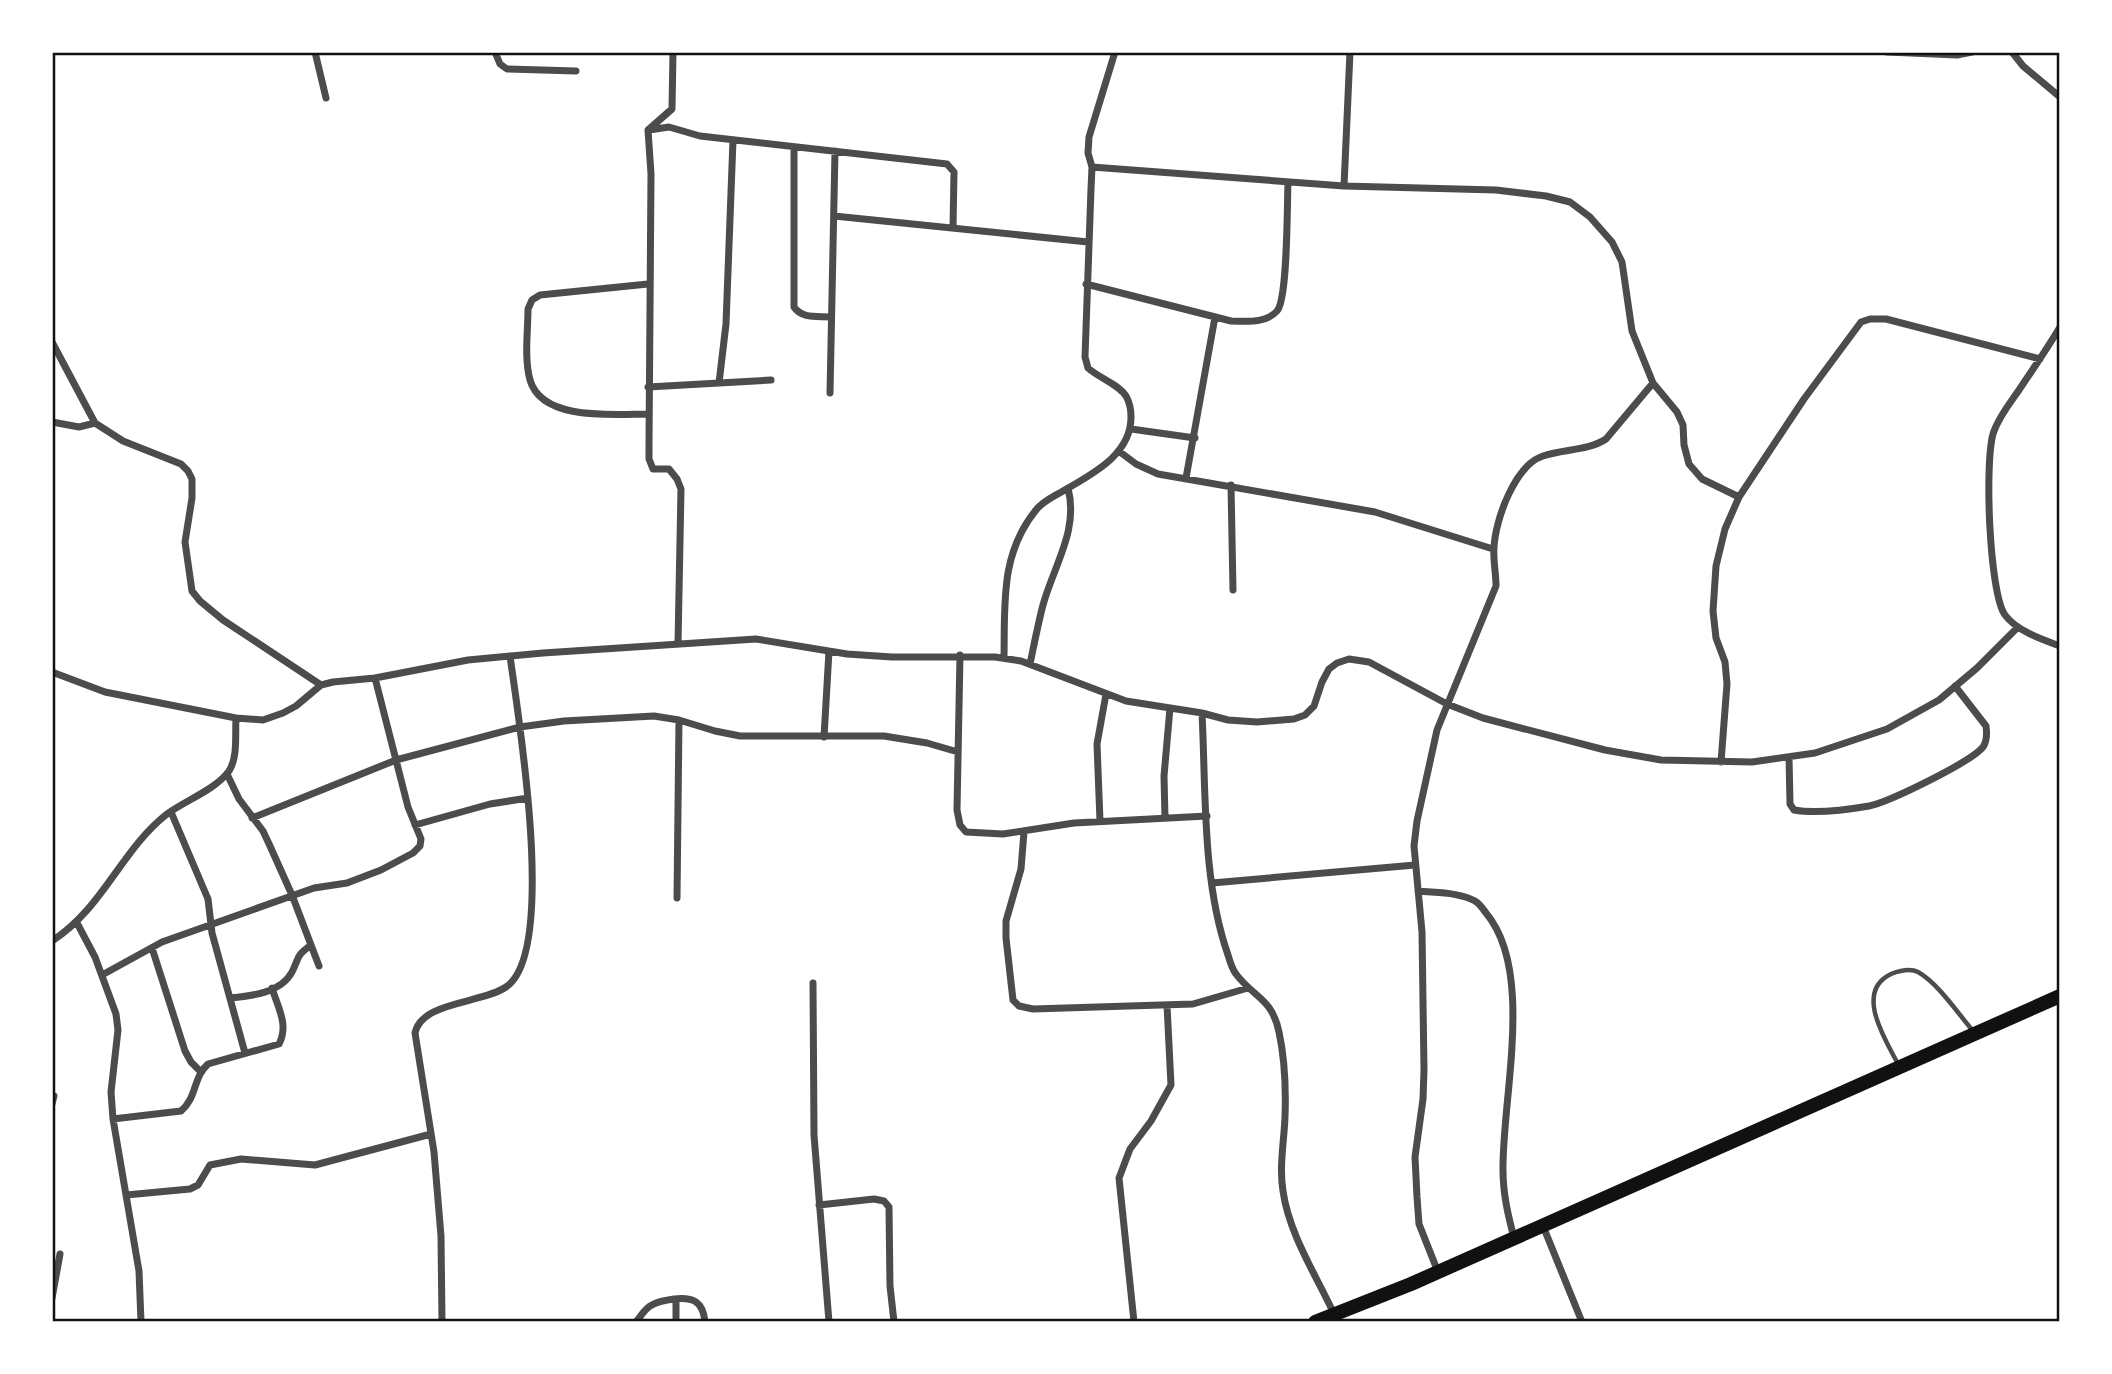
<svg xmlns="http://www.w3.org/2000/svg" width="2112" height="1374" font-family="Merriweather,serif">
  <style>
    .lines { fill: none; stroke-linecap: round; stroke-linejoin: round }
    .service { stroke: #4c4c4c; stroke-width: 4.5 }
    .minor { stroke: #4c4c4c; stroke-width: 7 }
    .secondary { stroke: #111; stroke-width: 14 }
    .neatline { fill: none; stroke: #111; stroke-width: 2.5 }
  </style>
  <rect width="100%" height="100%" fill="#fff"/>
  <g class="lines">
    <path class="service" d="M1899,1066C1887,1042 1853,992 1891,974C1899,971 1910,968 1918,972C1938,983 1959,1015 1974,1032"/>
    <path class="minor" d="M315,52L326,98
      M495,52L500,64L507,69L576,71
      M673,52L672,109L648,130L651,174L649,446V459L653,469H669L677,479L681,489L678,644
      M1887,52L1957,55L1972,52
      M2012,52L2023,66L2060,97
      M649,130L669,127L700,136L947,164L954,172L953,228
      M794,147V307C802,319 817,316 830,317
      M1092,167L1344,186L1496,190L1546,196L1570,202L1590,217L1612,242L1622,262L1632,331L1653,383L1677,412L1683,425L1684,445L1689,464L1702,479L1739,497
      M1344,186L1350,52
      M834,216L1088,242
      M648,284L540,295L532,300L528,309C528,331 524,358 530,380C542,422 616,414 649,414
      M1086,284L1231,321C1246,321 1265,324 1277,311C1288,299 1287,203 1288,182
      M2060,327C2047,349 2033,369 2019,390C2010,403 2000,415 1994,431C1984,456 1989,593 2005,615C2017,631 2041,639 2060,646
      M52,342L95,423L123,441L181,464L188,471L192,479V498L185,542L192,591L200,601L223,620L321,685
      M719,383L726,324L733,140
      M648,387L771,380
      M830,393L835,151
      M52,422L79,427L95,423
      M1131,429L1195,438
      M1120,452L1136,464L1158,474L1375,512L1493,549
      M1186,478L1215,317
      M1231,485L1233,590
      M960,655L957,810L960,825L966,832L1003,834L1074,823L1207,816
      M1004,658C1005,604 1000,554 1036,510C1043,501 1053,497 1063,491C1092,474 1131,455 1131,417C1131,410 1130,403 1126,396C1118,384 1099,378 1088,368L1085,357L1091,189L1092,167L1088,153L1089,137L1115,52
      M1030,664C1034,645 1038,624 1043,605C1054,565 1079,530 1068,488
      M52,672L105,692L236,718L263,720L283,713L296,706L321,685L333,682L375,678L468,660L543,653L756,639L847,654L892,657H995L1021,661L1126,701L1202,713L1228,720L1257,722L1294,719L1305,715L1314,706L1322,682L1329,669L1337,663L1349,659L1369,662L1447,704L1483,718L1605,750L1661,760L1752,762L1815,753L1887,729L1939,700L1977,668L2018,627
      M1202,713C1206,791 1202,881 1228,955C1230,962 1232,969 1236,974C1254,998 1272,998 1279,1032C1285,1060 1286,1089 1285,1117C1284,1142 1279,1167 1283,1191C1289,1234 1316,1275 1334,1314
      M824,737L829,651
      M1789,757L1790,804L1794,810C1816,814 1846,810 1869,806C1889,802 1971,762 1983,747C1987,741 1987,733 1986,726L1955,686
      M1721,762L1727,684L1725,662L1716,638L1713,611L1716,566L1725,529L1739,497L1804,399L1861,322L1870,319H1886L2040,359
      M227,774L239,799L263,831L270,846L292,895L319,966
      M171,812L208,899L212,933L245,1053
      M252,818L396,760L520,727L564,721L654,716L679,720L715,731L740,736H884L927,743L958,752
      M1165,818L1164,776L1170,708
      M1100,821L1097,744L1106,694
      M415,825L490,804L528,798
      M1024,832L1021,869L1006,921V938L1013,1000L1019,1006L1033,1009L1193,1004L1248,988
      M1212,883L1415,865
      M1418,891C1437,893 1458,892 1475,901C1480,904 1483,909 1486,913C1535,971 1502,1098 1503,1170C1503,1194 1508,1215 1514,1238
      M677,898L679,720
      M77,923L95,957L116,1014L118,1030L111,1092L113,1119L139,1271L141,1322
      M52,941C104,907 121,850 167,814C186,800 215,790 229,771C238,757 235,735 236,718
      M152,948L185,1051L191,1062L200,1071
      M102,975L162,942L314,888L347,883L381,870L413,853L420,846L421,839L408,807L375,678
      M813,983L814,1135L829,1322
      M230,998C251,996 281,993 292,972C300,956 295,957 311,945
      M52,1104L54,1096
      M113,1119L181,1111C197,1098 193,1077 208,1064L279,1044C289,1025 278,1008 272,988
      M126,1195L190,1189L198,1185L210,1165L241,1159L315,1165L431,1134
      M819,1205L874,1199L884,1201L889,1207L890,1286L894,1322
      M1543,1226L1582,1322
      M1438,1272L1419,1224L1417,1197L1415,1157L1423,1099L1424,1070L1422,932L1414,846L1417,821L1437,730L1496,586C1496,573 1493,560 1494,548C1495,520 1515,465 1543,456C1564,449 1588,451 1606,439L1653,383
      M52,1298L60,1254
      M676,1299V1322
      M442,1322L441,1236L434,1152L415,1033C422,1001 481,1004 506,987C558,952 518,715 510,656
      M636,1322C641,1316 645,1308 652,1305C659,1301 666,1300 674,1299C693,1297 703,1301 705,1322
      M1134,1322L1119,1178L1130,1149L1151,1121L1171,1085L1167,1005"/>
    <path class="secondary" d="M1315,1322L1411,1284L2060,996"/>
  </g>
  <rect width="2112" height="1374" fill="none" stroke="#ffffff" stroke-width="108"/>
  <rect x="54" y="54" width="2004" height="1266" class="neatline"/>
</svg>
